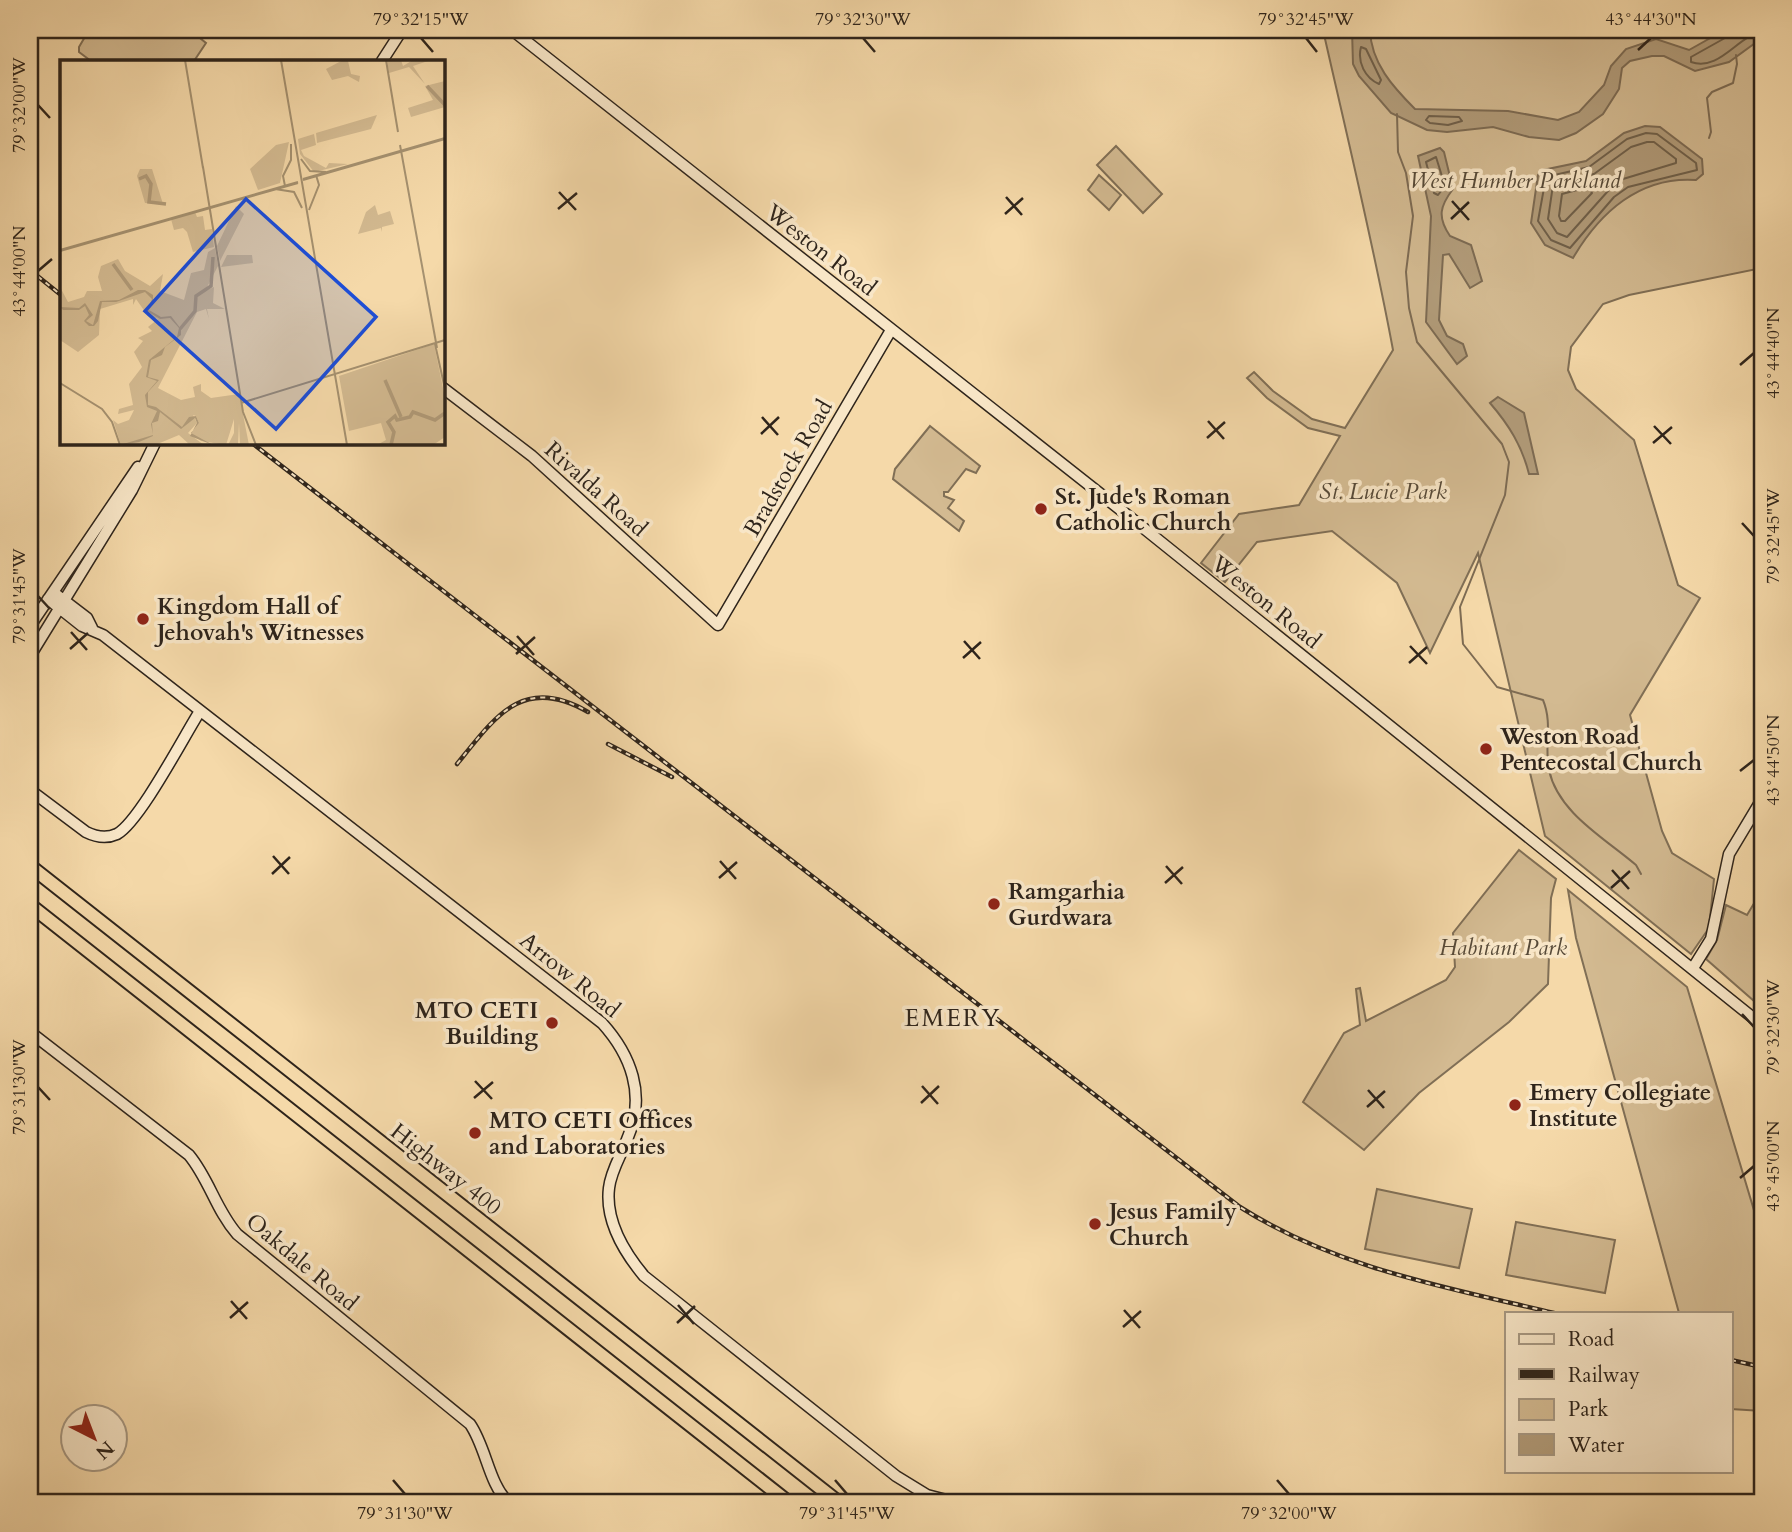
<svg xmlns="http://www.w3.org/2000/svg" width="1792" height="1532" font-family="Cardo,serif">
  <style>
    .green { fill: #d3ba91; stroke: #806f56; stroke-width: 2 }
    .water { fill: #b19b79; stroke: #7d6b53; stroke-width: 2 }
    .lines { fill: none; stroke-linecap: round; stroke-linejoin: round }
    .shore { stroke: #70604a; stroke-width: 2 }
    .stream { stroke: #7d6b53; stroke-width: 2 }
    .secondary-casing { stroke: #2e241b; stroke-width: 13 }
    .highway-casing { stroke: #2e241b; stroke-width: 16 }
    .secondary { stroke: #f8e6c7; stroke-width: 10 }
    .highway { stroke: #f5d9a9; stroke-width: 12 }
    .rail-casing { stroke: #2e241b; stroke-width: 4.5 }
    .rail { stroke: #f8e6c7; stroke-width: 2; stroke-dasharray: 5; stroke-linecap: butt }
    .ticks { fill: none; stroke: #2e241b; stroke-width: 2.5 }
    .poi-dot { fill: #8f2418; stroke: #f8e6c7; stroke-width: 2.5 }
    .labels { text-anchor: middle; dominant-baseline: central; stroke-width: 7; stroke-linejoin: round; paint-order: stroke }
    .park-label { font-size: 23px; font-style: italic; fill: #574a38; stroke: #f8e6c7 }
    .street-label { font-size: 23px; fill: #2e241b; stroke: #f8e6c7 }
    .poi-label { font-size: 23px; font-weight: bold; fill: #2e241b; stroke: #f8e6c7; text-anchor: start }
    .neighbourhood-label { font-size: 24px; letter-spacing: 2px; fill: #2e241b; stroke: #f8e6c7 }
    .inset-river { fill: none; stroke: #b19b79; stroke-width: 3.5 }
    .inset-road { fill: none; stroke: #a59170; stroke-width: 2 }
    .view { fill: #1d4ed8; fill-opacity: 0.15; stroke: #1d4ed8; stroke-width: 3.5 }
    .inset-edge { fill: none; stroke: #2e241b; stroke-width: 3.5 }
    .neatline { fill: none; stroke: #2e241b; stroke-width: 2.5 }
    .ticks-label { font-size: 18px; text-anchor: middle; fill: #2e241b }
  </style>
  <rect width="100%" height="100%" fill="#f5d9a9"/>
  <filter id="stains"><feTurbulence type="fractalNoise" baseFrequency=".00286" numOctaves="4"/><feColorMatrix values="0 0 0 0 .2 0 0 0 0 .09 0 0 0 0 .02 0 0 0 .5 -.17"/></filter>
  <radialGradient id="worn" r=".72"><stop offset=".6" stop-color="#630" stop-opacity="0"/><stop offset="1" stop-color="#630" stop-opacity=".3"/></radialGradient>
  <path class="green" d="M89,30H190L206,43L194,61H91L79,52V47Z
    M1323,30H1762V268L1629,295L1603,304L1571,347L1568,370L1576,389L1634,440L1678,585L1700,598L1630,715L1662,831L1672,853L1714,879L1709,928L1691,954L1545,836L1478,553L1430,653L1397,583L1332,531L1257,542L1225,582L1201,563L1239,514L1299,505L1340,436L1308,428L1267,398L1247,378L1254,372L1273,391L1312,419L1345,428L1393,350C1373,242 1347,136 1323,30Z
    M1116,146L1162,194L1143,213L1097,165Z
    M1099,175L1121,195L1109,210L1088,190Z
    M930,426L980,466L976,473L966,469L948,492H944V496L954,500L948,508L964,521L959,531L893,479L895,469Z
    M1519,850L1556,879L1551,898L1548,984L1509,1022L1419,1093L1364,1150L1303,1102L1344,1033L1360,1025L1356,989L1360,988L1366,1021L1446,980L1455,967L1453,933Z
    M1568,890L1687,987L1762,1237V1411L1731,1409V1313H1679L1576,938Z
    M1762,890V1008L1706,959L1717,940L1726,905L1747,915Z
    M1377,1189L1472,1209L1459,1268L1365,1249Z
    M1516,1222L1615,1240L1605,1293L1506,1275Z"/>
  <path class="water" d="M1352,30H1370C1371,63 1393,87 1415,109L1508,111L1558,120L1579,112L1604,85L1611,66L1626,49L1656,39L1689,50L1723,31L1762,30V38L1729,62L1695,71L1664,56H1652L1630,61L1622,68L1619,89L1603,114L1576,133L1559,140L1529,137L1493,127L1447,132L1427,130L1391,113L1359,76L1353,64Z
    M1645,126L1660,127L1702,159L1703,174L1696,180C1640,176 1600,212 1573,258L1545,245L1531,223L1538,175L1543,170L1586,161L1624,133Z
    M1440,148L1444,152L1453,189C1440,206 1437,217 1450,236L1471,245L1482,281L1470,288L1449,254L1443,255L1439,320L1447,336L1463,344L1467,356L1457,364L1426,322L1431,216L1418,156Z
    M1498,397L1524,413L1538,474H1529C1522,446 1509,425 1490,403Z"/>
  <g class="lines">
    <path class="shore" d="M1728,30L1725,38L1691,57V62C1720,72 1738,35 1762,32
      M1361,47L1366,49L1381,80L1379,84C1365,78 1357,62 1361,47Z
      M1429,116L1459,117L1462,121L1448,125L1430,123L1426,120Z
      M1646,133L1657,134L1696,163L1697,170L1628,187L1614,197L1570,248L1551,240L1538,221L1546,177L1589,167L1627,139Z
      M1647,142H1654L1676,159V163L1623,179L1608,191L1567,237L1557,233L1548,219L1553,185L1594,174L1631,147Z
      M1436,157L1445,186L1438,195L1434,193L1426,162Z
      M1588,187L1592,193L1565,221H1561L1559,216L1562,194Z"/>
    <path class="stream" d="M1397,114L1398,152L1406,173L1413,216L1406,272L1409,308L1417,342L1502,444L1509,462L1505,495L1460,607L1463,644L1497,687L1543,700C1553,724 1544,746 1549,770C1558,813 1606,839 1636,865L1641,874
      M1709,138L1711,132L1707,98L1712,92L1733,83L1737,64L1736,55"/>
    <g class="secondary-casing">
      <path id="secondary" d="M512,30L1136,522L1762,1025
        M382,61L402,30
        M443,388L532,456L718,625L891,330
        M53,592L87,618L92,628
        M48,599L82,626L103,635L602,1023C631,1055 646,1095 628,1137C622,1154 611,1170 609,1188C605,1221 624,1252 644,1276L896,1476L927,1495L954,1502
        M30,626L138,467
        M30,656L132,490L155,443
        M30,790L86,832C96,837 106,839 117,834C140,821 184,736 200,711
        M1693,968L1711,939L1729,854L1762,799
        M30,1032L189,1155C209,1179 216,1210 237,1234L470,1424C486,1447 489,1484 508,1502"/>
    </g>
    <g class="highway-casing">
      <path id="highway" d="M30,866L838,1502
        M30,905L788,1502"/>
    </g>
    <use href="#secondary" class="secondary"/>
    <use href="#highway" class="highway"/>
    <g class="rail-casing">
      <path id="rail" d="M30,270L61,295
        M252,443L1240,1207C1336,1268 1445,1287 1554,1313
        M608,744L672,777
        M457,764C495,717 523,674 588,712
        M1731,1360L1762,1367"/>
    </g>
    <use href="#rail" class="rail"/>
  </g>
  <path class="ticks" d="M421,38L433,52M863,38L875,52M1306,38L1317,52M1638,50L1651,38M38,105L50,118M559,192L576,210M1006,197L1022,215M1452,201L1469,220M558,209L577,193M1005,214L1023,198M1451,219L1469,202M38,271L52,259M1740,365L1754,353M762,417L778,435M1208,421L1224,439M1654,426L1671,444M761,434L779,417M1207,438L1225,422M1653,443L1672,427M1742,523L1754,536M38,596L50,609M71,632L87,650M517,636L534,655M964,641L980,659M1410,646L1427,664M70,649L88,633M516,654L535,637M963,658L981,642M1409,663L1427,647M1740,771L1754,760M273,856L289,874M720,861L736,879M1166,866L1182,884M1612,870L1629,889M272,874L290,857M719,878L737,862M1165,883L1183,867M1611,888L1630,871M1742,1014L1754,1027M475,1081L492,1099M922,1086L938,1104M38,1087L50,1100M1368,1090L1384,1108M474,1098L493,1082M921,1103L939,1086M1367,1107L1385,1091M1740,1178L1754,1166M231,1301L247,1319M678,1305L694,1324M1124,1310L1140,1328M230,1318L248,1302M677,1323L695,1306M1123,1327L1141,1311M393,1480L405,1494M835,1480L847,1494M1277,1480L1289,1494"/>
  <g class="poi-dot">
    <circle cx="1041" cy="509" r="7"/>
    <circle cx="143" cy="619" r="7"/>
    <circle cx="1486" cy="749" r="7"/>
    <circle cx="994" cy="904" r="7"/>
    <circle cx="552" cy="1023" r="7"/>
    <circle cx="1515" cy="1105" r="7"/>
    <circle cx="475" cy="1133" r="7"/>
    <circle cx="1095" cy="1224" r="7"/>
  </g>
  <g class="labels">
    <g class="park-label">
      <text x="1515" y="180">West Humber Parkland</text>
      <text x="1383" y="491">St. Lucie Park</text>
      <text x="1503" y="947">Habitant Park</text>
    </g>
    <g class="street-label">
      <text transform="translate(821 250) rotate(38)">Weston Road</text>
      <text transform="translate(788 468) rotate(-60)">Bradstock Road</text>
      <text transform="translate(596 489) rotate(42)">Rivalda Road</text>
      <text transform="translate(1266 602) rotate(39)">Weston Road</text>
      <text transform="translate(570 975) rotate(39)">Arrow Road</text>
      <text transform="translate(446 1169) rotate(38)">Highway 400</text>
      <text transform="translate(302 1262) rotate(40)">Oakdale Road</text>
    </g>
    <g class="poi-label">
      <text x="1055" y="496">St. Jude's Roman<tspan x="1055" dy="26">Catholic Church</tspan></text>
      <text x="157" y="606">Kingdom Hall of<tspan x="157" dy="26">Jehovah's Witnesses</tspan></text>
      <text x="1500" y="736">Weston Road<tspan x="1500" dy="26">Pentecostal Church</tspan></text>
      <text x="1008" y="891">Ramgarhia<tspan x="1008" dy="26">Gurdwara</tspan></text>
      <text x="538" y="1010" text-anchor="end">MTO CETI<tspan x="538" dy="26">Building</tspan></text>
      <text x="1529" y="1092">Emery Collegiate<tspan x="1529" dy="26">Institute</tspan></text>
      <text x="489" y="1120">MTO CETI Offices<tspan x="489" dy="26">and Laboratories</tspan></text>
      <text x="1109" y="1211">Jesus Family<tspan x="1109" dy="26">Church</tspan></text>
    </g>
    <g class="neighbourhood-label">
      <text x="953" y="1018">EMERY</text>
    </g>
  </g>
  <g transform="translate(60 60)">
    <rect width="385" height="385" fill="#f5d9a9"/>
    <path d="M283,0L288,1L291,14L300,16L299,22L288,16L272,20L266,9ZM327,0H341L343,6L353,0H371L353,6L365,24L349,7L329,13ZM385,21V47L351,57L348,48L373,40L365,26ZM317,55L311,69L257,83L256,73ZM254,74L256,85L241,90L244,96L266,108L269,103L288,104L254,112L240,94L238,79ZM229,82L220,123L198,130L190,109L216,85ZM80,109H92L103,144L85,143L77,116ZM315,145L318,155L330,151L334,164L322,167V172L321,168L298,174L306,152ZM176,146L184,154L160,201L157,186ZM135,152L137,157L143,156L145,170L152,169L154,187L133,192L127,172L123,168L114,170L111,159ZM155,188L158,206L145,231L154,227L153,243L165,249H147L149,259L146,249L137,252L98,328L121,340L135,337L133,327L141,324V331L151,338L179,334L189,385H180L179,363L178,385H168L174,373V359L166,385L141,381L131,373L139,363L136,356L133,355L137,363L128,373L144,385H130L119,375L95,385H61L53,360L58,364L69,360L74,350L58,354L59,349L73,345L69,324L82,307L74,292L83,281L78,278L92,271L88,267L98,259L88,256L76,239L73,245V239L40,249L39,275L18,292L0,280V227L8,242L24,237L27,231H42L38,217L41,206L58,199L65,211L90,226L103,214L100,231L124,240L131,213L144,210L148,192ZM167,195H192L193,203L161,207ZM374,284L385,338V377L373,385H317L326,380L321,363L289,371L279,316Z" fill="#d3ba91"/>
    <path d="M78,230H85L93,235V243L89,250L101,257L111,256L121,269V275L105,287L102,295L91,300L88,317L99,320L88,332V345L96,347L122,367L129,357L136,356L139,363L131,373L153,385L130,376L137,363L135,358L121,369L100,352L98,361L92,363L93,376L79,382L60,385L93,375L91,364L97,351L87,347L85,335L97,321L86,317L89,300L117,277L119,268L110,258L100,259L87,251L92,239L85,232L56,242H42L38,261L34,266H29L24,261L29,255L25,246L19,250H3L0,247L19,248L25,243L33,255L26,261L33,265L40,241L59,240Z" fill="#b19b79"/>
    <path class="inset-river" d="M367,26L385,45M79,119L86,116L91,124L89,142L106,144M53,204L72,230M120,269L135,251L136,236L151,226L153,197M325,320L341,357M331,385L334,372L328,362L335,356L337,360L350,357L353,352L375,360L385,353"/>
    <path class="inset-road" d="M125,0L143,108M221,0L287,385M326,0L338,72M340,85L377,288M241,99L250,111L266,112M143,107L183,352L196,385M243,119L385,78M243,120L385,79M225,126L223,116L231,100V84M215,129L234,132L242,148M249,150L259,125L256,115M0,190L238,122M0,191L238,123M375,284L385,329M0,323L42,349L52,362L60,385M181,343L385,280"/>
    <path class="view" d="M186,139L316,257L216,369L85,251Z"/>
    <rect width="385" height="385" class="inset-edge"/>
  </g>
  <rect width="1792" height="1532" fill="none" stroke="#f5d9a9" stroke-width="77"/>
  <rect x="1505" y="1312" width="228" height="161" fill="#f8e6c7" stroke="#a79882" stroke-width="2"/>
  <rect x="1519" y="1334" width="35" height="10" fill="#f8e6c7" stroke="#a79882" stroke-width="2"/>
  <text x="1568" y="1346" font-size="21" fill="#2e241b">Road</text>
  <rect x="1519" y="1369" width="35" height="10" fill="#2e241b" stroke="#a79882" stroke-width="2"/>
  <text x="1568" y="1382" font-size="21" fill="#2e241b">Railway</text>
  <rect x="1519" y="1399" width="35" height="21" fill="#d3ba91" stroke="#a79882" stroke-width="2"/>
  <text x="1568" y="1416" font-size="21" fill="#2e241b">Park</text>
  <rect x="1519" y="1434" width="35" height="21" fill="#b19b79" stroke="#a79882" stroke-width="2"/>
  <text x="1568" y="1452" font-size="21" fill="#2e241b">Water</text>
  <g transform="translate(94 1438) rotate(138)"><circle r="33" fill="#f8e6c7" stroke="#a79882" stroke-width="2"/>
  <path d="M0-5L12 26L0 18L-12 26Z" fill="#8f2418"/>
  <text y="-10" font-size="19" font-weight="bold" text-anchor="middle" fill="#2e241b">N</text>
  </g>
  <rect x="38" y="38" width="1716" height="1456" class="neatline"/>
  <g class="ticks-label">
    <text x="421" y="25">79°32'15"W</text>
    <text x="863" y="25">79°32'30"W</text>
    <text x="1306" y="25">79°32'45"W</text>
    <text x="1651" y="25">43°44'30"N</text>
    <text transform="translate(19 105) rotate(-90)" y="6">79°32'00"W</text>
    <text transform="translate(19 271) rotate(-90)" y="6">43°44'00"N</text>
    <text transform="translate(1773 353) rotate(-90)" y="6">43°44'40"N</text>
    <text transform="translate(1773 536) rotate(-90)" y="6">79°32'45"W</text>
    <text transform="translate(19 596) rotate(-90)" y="6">79°31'45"W</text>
    <text transform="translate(1773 760) rotate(-90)" y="6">43°44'50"N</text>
    <text transform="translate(1773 1027) rotate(-90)" y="6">79°32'30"W</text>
    <text transform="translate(19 1087) rotate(-90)" y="6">79°31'30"W</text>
    <text transform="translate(1773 1166) rotate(-90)" y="6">43°45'00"N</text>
    <text x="405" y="1519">79°31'30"W</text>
    <text x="847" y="1519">79°31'45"W</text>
    <text x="1289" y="1519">79°32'00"W</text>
  </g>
  <rect width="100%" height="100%" filter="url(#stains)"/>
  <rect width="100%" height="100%" fill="url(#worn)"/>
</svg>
